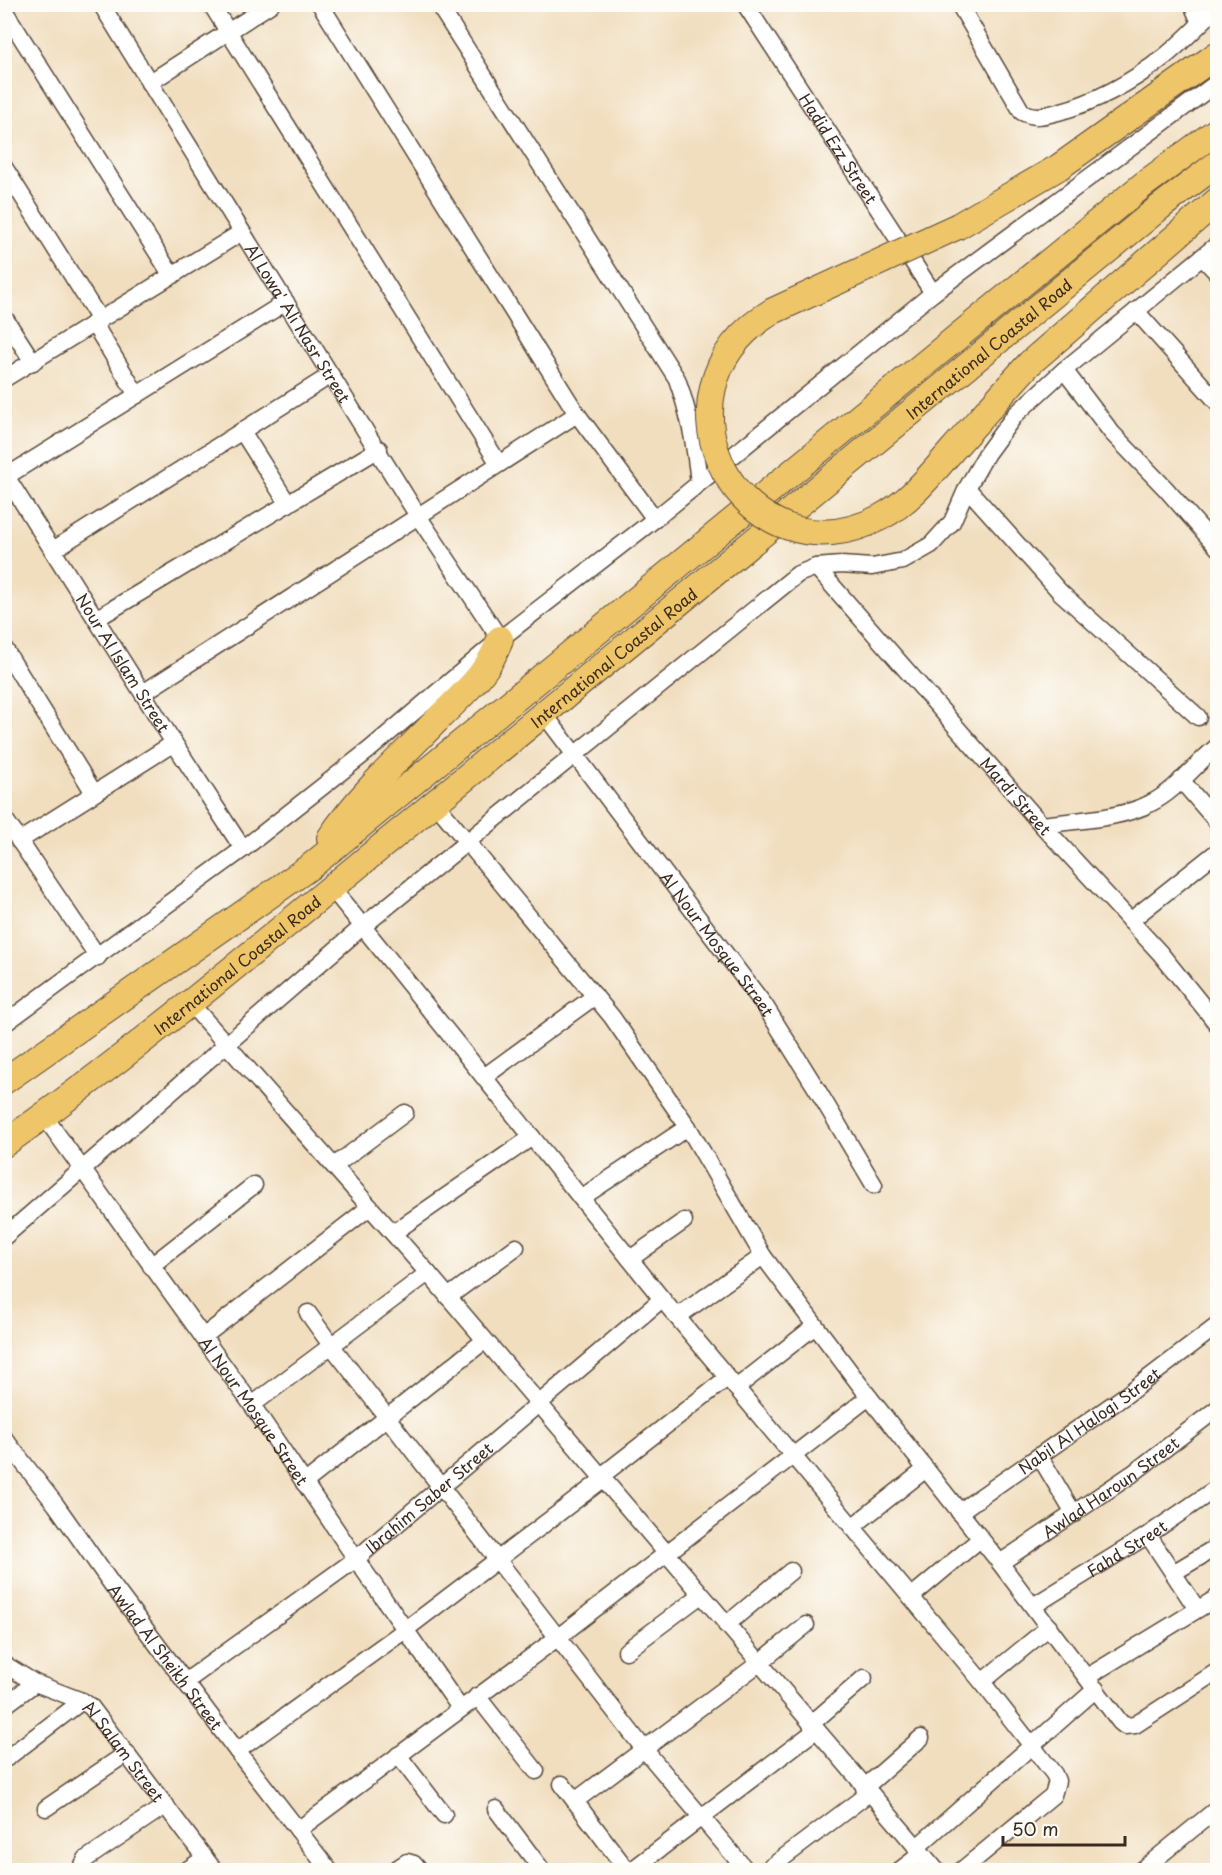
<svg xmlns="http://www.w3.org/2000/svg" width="1222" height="1875" font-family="'Playpen Sans',sans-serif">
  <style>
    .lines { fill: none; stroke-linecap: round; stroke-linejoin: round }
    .minor-casing { stroke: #564536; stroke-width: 19 }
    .highway-casing { stroke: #564536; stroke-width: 28 }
    .minor { stroke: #fff; stroke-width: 16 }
    .highway { stroke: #eec569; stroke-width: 26 }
    .highway-bridge-casing { stroke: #564536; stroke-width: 28; stroke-linecap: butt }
    .highway-bridge { stroke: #eec569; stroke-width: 26 }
    .labels { text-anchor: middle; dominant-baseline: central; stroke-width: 4.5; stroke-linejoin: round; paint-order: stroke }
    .street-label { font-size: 16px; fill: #3b2a1e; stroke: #fdfcf7 }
  </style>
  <rect width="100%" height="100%" fill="#fdfcf7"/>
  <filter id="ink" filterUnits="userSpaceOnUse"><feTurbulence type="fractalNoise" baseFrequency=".0167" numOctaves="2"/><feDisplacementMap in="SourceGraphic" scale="12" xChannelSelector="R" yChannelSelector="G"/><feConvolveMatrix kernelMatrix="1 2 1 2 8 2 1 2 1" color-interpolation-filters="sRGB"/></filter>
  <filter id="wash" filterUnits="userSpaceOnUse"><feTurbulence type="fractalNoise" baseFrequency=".008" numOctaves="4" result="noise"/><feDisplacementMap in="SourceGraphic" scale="24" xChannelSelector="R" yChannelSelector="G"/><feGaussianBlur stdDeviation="1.35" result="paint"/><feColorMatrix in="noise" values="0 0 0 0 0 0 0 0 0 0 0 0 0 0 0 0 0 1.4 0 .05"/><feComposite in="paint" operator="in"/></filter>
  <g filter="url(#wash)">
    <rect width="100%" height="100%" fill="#f1debf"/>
  </g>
  <g filter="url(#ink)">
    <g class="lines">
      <g class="minor-casing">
        <g id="minor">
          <path id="s1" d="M101,4L418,516L500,639"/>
          <path d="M211,4L499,464"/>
          <path d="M320,4L577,414L655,519"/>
          <path d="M438,4L677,379C690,416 695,445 699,483"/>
          <path id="s2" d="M745,4L933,293"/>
          <path d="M959,4L1022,112C1035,119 1045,115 1058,112C1096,102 1132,82 1164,57C1183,42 1200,23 1218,7"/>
          <path d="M1192,4L1200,23"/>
          <path d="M4,10L172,276"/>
          <path d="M149,83L271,4"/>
          <path d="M4,167L100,320"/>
          <path d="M1202,257L1218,274"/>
          <path d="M1136,311L1218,403"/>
          <path d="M4,317L33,362"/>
          <path d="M94,324L137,395"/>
          <path d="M1064,370L1112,433L1166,489L1218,548"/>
          <path d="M4,379L242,232"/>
          <path d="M242,431L288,504"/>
          <path id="s3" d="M4,473L174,743L243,849"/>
          <path d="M7,476L286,302"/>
          <path d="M967,488L1060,592L1198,717"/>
          <path d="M53,550L331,375"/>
          <path id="s4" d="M816,567L1042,825L1160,953L1218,1025"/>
          <path d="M96,619L379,449"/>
          <path d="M4,648L94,793"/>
          <path d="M143,693L577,414"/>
          <path id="s5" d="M544,714L765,1006L818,1091L874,1185"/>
          <path d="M1181,780L1218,823"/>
          <path d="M435,803L612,1017L688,1127L763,1256L869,1397L1000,1563L1120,1722L1125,1726L1135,1725L1218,1671"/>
          <path d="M4,818L98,957"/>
          <path d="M1042,825C1076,820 1121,819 1151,803C1177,790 1195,764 1218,746"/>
          <path d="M19,841L174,743"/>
          <path d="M331,887L662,1299L982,1682L1054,1774L1057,1781L1053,1795L962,1870"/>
          <path d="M1130,921L1218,851"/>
          <path d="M189,1002L428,1273L936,1870"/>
          <path d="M4,1024L243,849L369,750L500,639L655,519L933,293L1218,82"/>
          <path d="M484,1077L595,996"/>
          <path id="s6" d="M44,1116L252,1405L356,1559L460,1708"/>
          <path d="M334,1166L405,1113"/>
          <path d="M581,1198L688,1127"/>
          <path d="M393,1233L532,1137"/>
          <path d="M4,1237L362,927L798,574L816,567L841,565L872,567L903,561L931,545L952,522L967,488L987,453L1015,415L1064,370L1218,244"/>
          <path d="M630,1259L684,1221"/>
          <path d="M151,1266L254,1185"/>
          <path d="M448,1297L516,1247"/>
          <path d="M308,1313L331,1345L644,1749L746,1870"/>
          <path d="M677,1317L763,1256"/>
          <path d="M203,1337L370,1207"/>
          <path d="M736,1388L815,1326"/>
          <path d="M252,1405L428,1273"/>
          <path id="s7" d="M4,1438L56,1505L113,1586L237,1751L329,1870"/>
          <path d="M1040,1457L1074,1514"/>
          <path d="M600,1477L727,1378"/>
          <path d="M304,1483L484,1341"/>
          <path id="s8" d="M959,1512L1126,1395L1218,1325"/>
          <path d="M852,1527L926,1469"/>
          <path d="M1148,1535L1197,1609"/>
          <path id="s9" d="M1000,1563L1132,1474L1218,1408"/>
          <path d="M1173,1573L1218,1546"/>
          <path d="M911,1597L980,1539"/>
          <path id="s10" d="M1033,1606L1148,1535L1218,1487"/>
          <path d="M726,1625L791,1571"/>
          <path d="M626,1651L701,1595"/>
          <path id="s11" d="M4,1664L35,1683L82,1701L91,1707L214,1870"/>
          <path d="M1087,1677L1218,1597"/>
          <path id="s12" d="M185,1682L356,1559L662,1299"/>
          <path d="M982,1682L1049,1627"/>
          <path d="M477,1696L536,1771"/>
          <path d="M4,1706L35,1683"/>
          <path d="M811,1724L864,1678"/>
          <path d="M237,1751L405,1630L602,1480"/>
          <path d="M398,1755L444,1815"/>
          <path d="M7,1758L82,1701"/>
          <path d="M562,1784L627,1870"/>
          <path d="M864,1788L921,1738"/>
          <path d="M575,1801L758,1664L806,1625"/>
          <path d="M46,1808L127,1753"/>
          <path d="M496,1809L542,1870"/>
          <path d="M298,1830L557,1638L869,1397"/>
          <path d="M916,1848L1096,1689"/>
          <path d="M80,1870L86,1859L166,1805"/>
          <path d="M187,1870L205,1858"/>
          <path d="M395,1870L407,1862L414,1864L419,1870"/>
          <path d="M632,1870L816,1730"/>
          <path d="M767,1870L869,1793"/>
          <path d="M900,1870L921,1854"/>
          <path d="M1142,1870L1218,1808"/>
        </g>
      </g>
      <g class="highway-casing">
        <g id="highway">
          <path d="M958,226L1059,167L1218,54"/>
          <path d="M1030,363L1218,200"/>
          <path d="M330,838C359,795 399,759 435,722C460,696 489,674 500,639"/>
          <path d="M4,1081L311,866L1143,185L1218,130"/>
          <path id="s13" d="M4,1144C145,1045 276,932 409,824C661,620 910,413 1160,207L1218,163"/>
        </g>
      </g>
      <use href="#minor" class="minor"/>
      <use href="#highway" class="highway"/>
      <g class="highway-bridge-casing">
        <path id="highway-bridge" d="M958,226L773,311C636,392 745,589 881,517C911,501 932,473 954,448C979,420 1004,391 1030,363"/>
      </g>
      <use href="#highway-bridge" class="highway-bridge"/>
    </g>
  </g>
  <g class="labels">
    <g class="street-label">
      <text stroke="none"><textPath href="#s2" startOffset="172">Hadid Ezz Street</textPath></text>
      <text stroke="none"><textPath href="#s1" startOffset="375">Al Lowa' Ali Nasr Street</textPath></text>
      <text stroke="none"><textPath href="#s13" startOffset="1266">International Coastal Road</textPath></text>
      <text stroke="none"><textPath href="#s13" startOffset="780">International Coastal Road</textPath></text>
      <text stroke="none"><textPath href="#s3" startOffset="224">Nour Al Islam Street</textPath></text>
      <text stroke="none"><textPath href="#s4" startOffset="304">Mardi Street</textPath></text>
      <text stroke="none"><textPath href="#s5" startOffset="288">Al Nour Mosque Street</textPath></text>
      <text stroke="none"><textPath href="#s13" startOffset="294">International Coastal Road</textPath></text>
      <text stroke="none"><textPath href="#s6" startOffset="362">Al Nour Mosque Street</textPath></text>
      <text stroke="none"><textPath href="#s8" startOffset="159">Nabil Al Halogi Street</textPath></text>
      <text stroke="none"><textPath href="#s9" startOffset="134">Awlad Haroun Street</textPath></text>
      <text stroke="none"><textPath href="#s12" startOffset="306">Ibrahim Saber Street</textPath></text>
      <text stroke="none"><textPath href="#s10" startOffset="110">Fahd Street</textPath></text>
      <text stroke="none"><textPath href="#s7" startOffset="272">Awlad Al Sheikh Street</textPath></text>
      <text stroke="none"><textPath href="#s11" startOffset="152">Al Salam Street</textPath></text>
    </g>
  </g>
  <rect width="1222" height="1875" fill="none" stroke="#fdfcf7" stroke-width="24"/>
  <path d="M1003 1836v9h122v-9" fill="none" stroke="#3b2a1e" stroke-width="3"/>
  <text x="1012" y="1836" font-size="18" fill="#3b2a1e" stroke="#fdfcf7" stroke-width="4.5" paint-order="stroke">50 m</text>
</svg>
